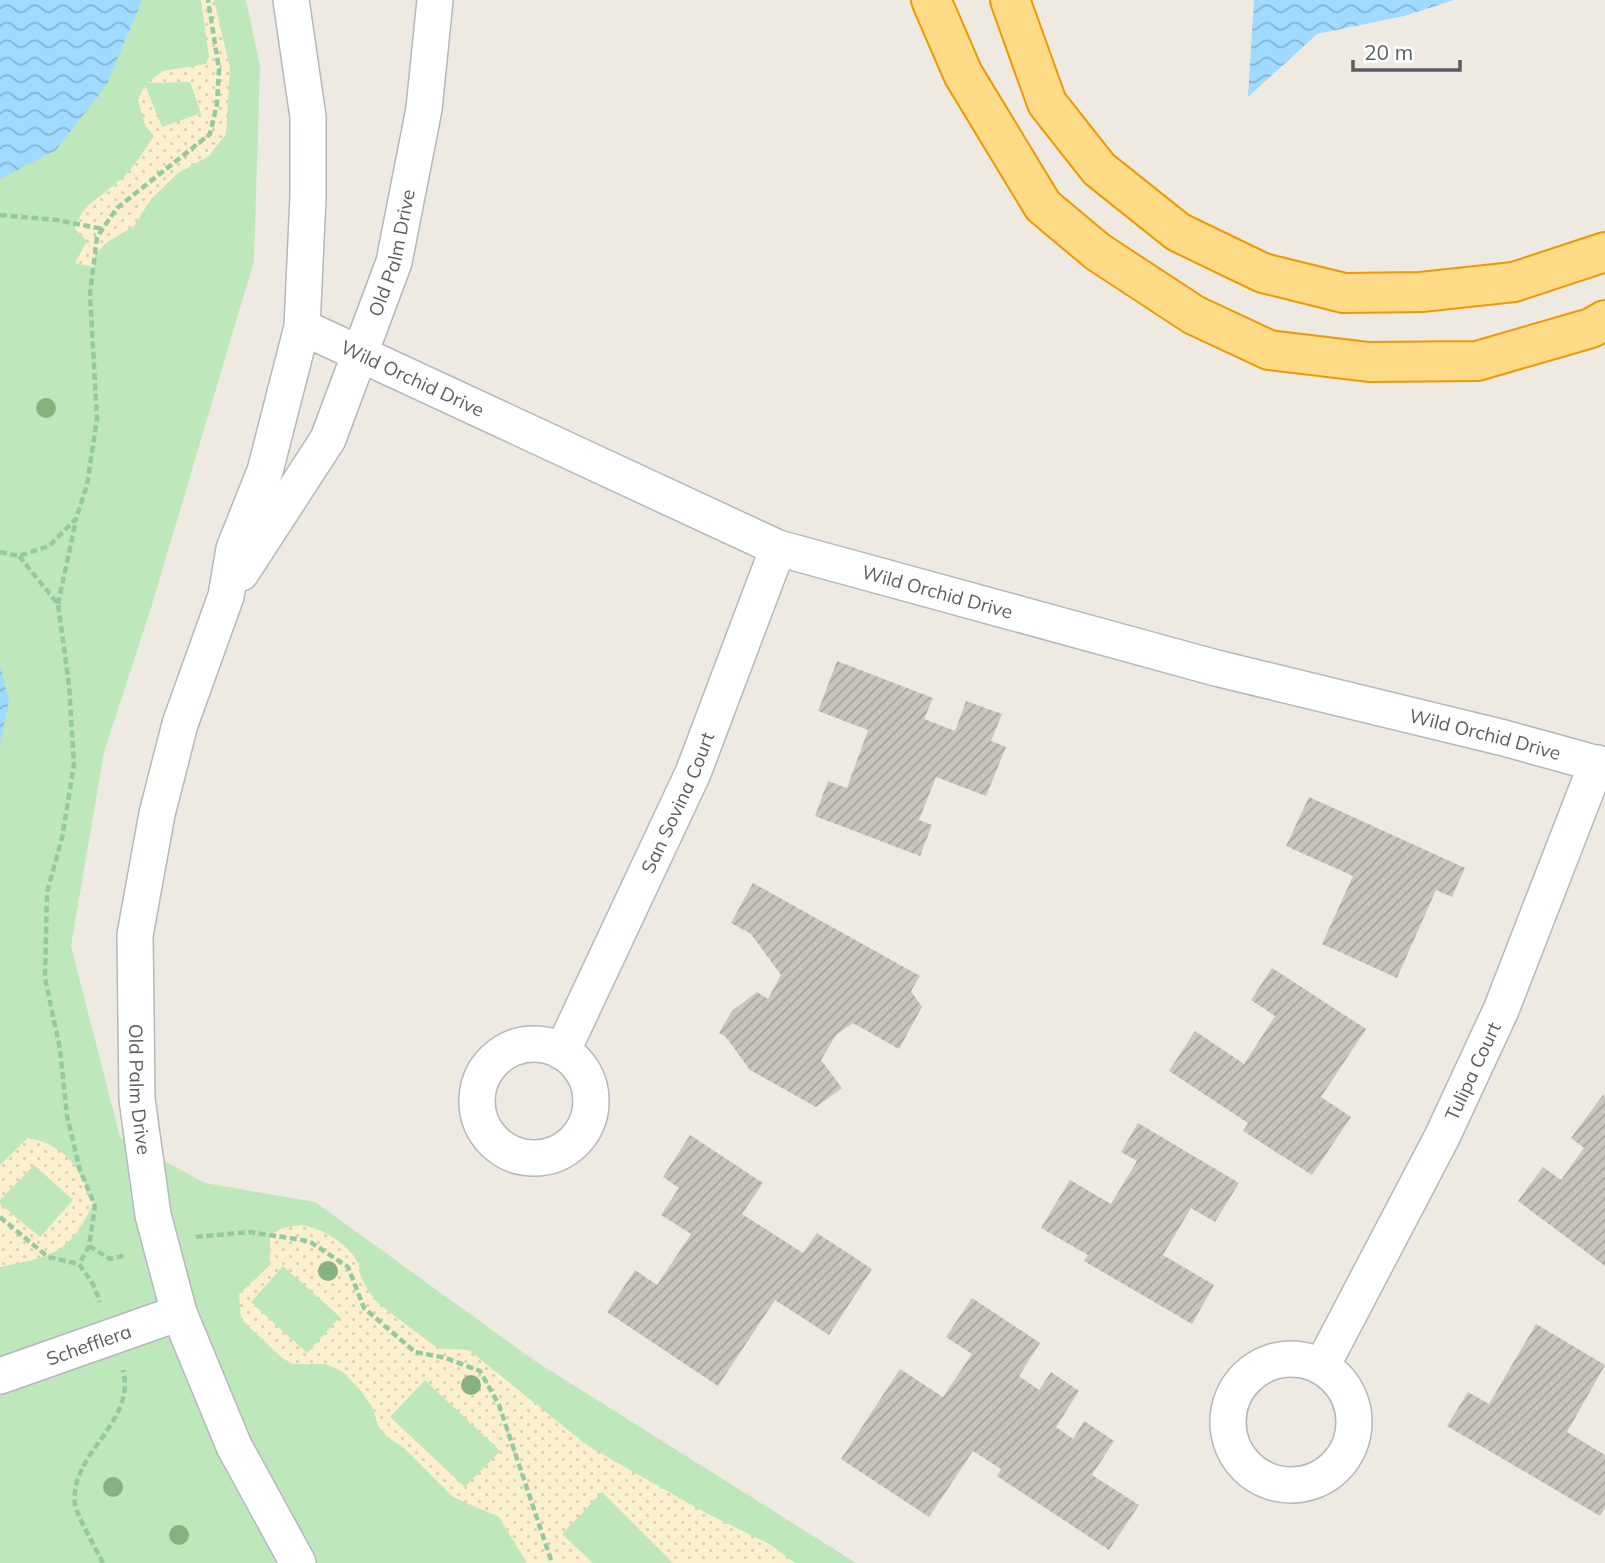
<svg xmlns="http://www.w3.org/2000/svg" width="1605" height="1563" font-family="Mulish,sans-serif">
  <style>
    .green { fill: #bee7bc }
    .sand { fill: url(#sand-dots); fill-rule: evenodd }
    .water { fill: url(#water-waves) }
    .building { fill: url(#building-hatch) }
    .lines { fill: none; stroke-linecap: round; stroke-linejoin: round }
    .minor-casing { stroke: #b4b8bd; stroke-width: 38 }
    .motorway-casing { stroke: #ef9900; stroke-width: 42 }
    .path { stroke: #94c9a1; stroke-width: 4.5; stroke-dasharray: 7 3.5; stroke-linecap: butt }
    .minor { stroke: #fff; stroke-width: 35 }
    .motorway { stroke: #ffdb87; stroke-width: 38 }
    .tree { fill: #85b27f }
    .labels { text-anchor: middle; dominant-baseline: central; stroke-width: 6; stroke-linejoin: round; paint-order: stroke }
    .street-label { font-size: 19px; fill: #5a5e63; stroke: #fff }
  </style>
  <defs>
    <pattern id="sand-dots" width="8" height="8" patternUnits="userSpaceOnUse" patternTransform="scale(1.75)"><rect width="8" height="8" fill="#fcefcd"/><path d="M2 2h.1M6 6h.1" fill="none" stroke="#dacfb3" stroke-width="1.8" stroke-linecap="round"/></pattern>
    <pattern id="water-waves" width="16" height="10" patternUnits="userSpaceOnUse" patternTransform="scale(1.75)"><rect width="16" height="10" fill="#a0daff"/><path d="M0 5q4-4 8 0t8 0" fill="none" stroke="#85b4d2"/></pattern>
    <pattern id="building-hatch" width="6" height="6" patternUnits="userSpaceOnUse" patternTransform="scale(1.75)"><rect width="6" height="6" fill="#c9c5be"/><path d="M-1 1l2-2M0 6l6-6M5 7l2-2" fill="none" stroke="#a6a39e"/></pattern>
  </defs>
  <rect width="100%" height="100%" fill="#eeeae1"/>
  <path class="green" d="M0,0H246L260,66L254,261L151,608L104,752L71,946L120,1137L205,1183L315,1202L535,1361L856,1563H0Z"/>
  <path class="sand" d="M201,0H214L230,68L226,134L209,156L178,173L151,199L134,226L106,243L95,255L94,267L75,263L87,241L75,229C81,204 103,196 119,181C134,168 143,152 154,136L145,125L138,100L145,85L162,127L201,113L190,82L147,83L163,71L206,64L209,57Z
    M28,1138C66,1145 80,1168 93,1203C71,1254 50,1257 0,1267V1204L40,1237L73,1200L34,1165L0,1200V1165Z
    M301,1225C322,1228 348,1243 358,1263C360,1266 359,1270 360,1274C363,1283 371,1295 377,1302C380,1305 434,1346 438,1348C446,1350 458,1348 470,1351L588,1446L704,1512L771,1545L795,1563H673L602,1492L562,1534L593,1563H527L499,1517L453,1497L402,1446L388,1438L378,1426L373,1408L361,1391L343,1372L326,1364H293L282,1358L241,1319L239,1294L270,1265V1235L282,1228ZM283,1266L340,1317L307,1353L251,1302ZM425,1380L500,1451L465,1487L390,1417Z"/>
  <path class="water" d="M0,0H142L107,84L56,150L0,179Z
    M1254,0H1454L1404,16L1317,34L1248,97Z
    M0,666L9,701L0,744Z"/>
  <path class="building" d="M837,661L933,698L924,719L955,731L966,701L1002,714L991,741L1006,747L986,796L936,777L919,820L932,825L920,856L815,816L828,781L847,788L868,730L818,711Z
    M1309,797L1465,868L1452,897L1436,890L1397,978L1322,944L1353,876L1286,846Z
    M753,883L920,976L911,991L922,1007L899,1049L853,1023L836,1035L821,1060L842,1088L816,1107L750,1070L725,1036L719,1033L732,1011L757,992L768,999L781,975L751,934L731,923Z
    M1272,968L1366,1029L1321,1097L1351,1117L1312,1175L1243,1131L1248,1123L1169,1071L1195,1031L1244,1064L1275,1016L1251,1000Z
    M1603,1095L1605,1097V1266L1518,1201L1543,1167L1561,1180L1584,1148L1571,1138Z
    M1138,1123L1239,1183L1215,1222L1191,1208L1163,1255L1214,1285L1192,1324L1084,1261L1088,1255L1041,1228L1070,1180L1111,1204L1137,1161L1121,1152Z
    M690,1135L763,1183L742,1214L803,1253L817,1233L872,1269L829,1335L775,1300L718,1386L607,1312L635,1270L657,1285L691,1234L661,1215L679,1188L663,1177Z
    M972,1298L1040,1343L1019,1376L1039,1390L1051,1372L1079,1391L1056,1427L1073,1439L1084,1421L1114,1441L1092,1475L1139,1505L1109,1550L997,1476L1001,1469L973,1451L929,1517L841,1459L900,1369L943,1397L972,1354L946,1337Z
    M1536,1324L1605,1365L1567,1432L1605,1455V1508L1600,1516L1447,1426L1468,1392L1489,1404Z"/>
  <g class="lines">
    <g class="minor-casing">
      <g id="minor">
        <path id="s1" d="M291,0L308,117V197L302,327L265,471L234,549L226,596L180,724L157,814L135,935L137,1099L153,1215L179,1313L234,1446L298,1563"/>
        <path id="s2" d="M302,327L778,548L1216,668L1504,738L1605,766"/>
        <path id="s3" d="M241,573L328,439L394,262L424,109L435,0"/>
        <circle cx="534" cy="1101" r="57"/>
        <path id="s4" d="M562,1052L693,773L778,548"/>
        <circle cx="1291" cy="1422" r="63"/>
        <path id="s5" d="M1322,1366L1442,1137L1501,1010L1597,763"/>
        <path id="s6" d="M0,1376L179,1313"/>
      </g>
    </g>
    <g class="motorway-casing">
      <path id="motorway" d="M931,0L963,74L1043,206L1098,252L1194,315L1269,350L1369,362L1477,361L1591,328L1605,320
        M1010,0L1047,103L1099,169L1178,232L1263,273L1344,293L1421,292L1514,282L1605,252"/>
    </g>
    <path class="path" d="M0,215L57,220L103,229
      M0,552L19,556L49,546L76,519L87,485L97,419L90,294L97,237L117,208L210,134L217,104L219,69L208,0
      M19,556L58,604L69,685L74,765L62,838L47,892L45,978L60,1049L67,1116L80,1170L95,1206L89,1246L79,1264
      M58,604L76,520
      M0,1217L48,1257L79,1264L93,1284L100,1302
      M196,1237L249,1232L309,1241L348,1267L364,1308L415,1352L446,1358L480,1371L499,1405L552,1563
      M89,1246L110,1259L126,1255
      M103,1563C97,1551 76,1514 75,1504C69,1453 137,1423 123,1370"/>
    <use href="#minor" class="minor"/>
    <use href="#motorway" class="motorway"/>
  </g>
  <g class="tree">
    <circle cx="46" cy="408" r="10"/>
    <circle cx="328" cy="1271" r="10"/>
    <circle cx="471" cy="1385" r="10"/>
    <circle cx="113" cy="1487" r="10"/>
    <circle cx="179" cy="1535" r="10"/>
  </g>
  <g class="labels">
    <g class="street-label">
      <text stroke="none"><textPath href="#s3" startOffset="357">Old Palm Drive</textPath></text>
      <text stroke="none"><textPath href="#s2" startOffset="122">Wild Orchid Drive</textPath></text>
      <text stroke="none"><textPath href="#s2" startOffset="690">Wild Orchid Drive</textPath></text>
      <text stroke="none"><textPath href="#s2" startOffset="1256">Wild Orchid Drive</textPath></text>
      <text stroke="none"><textPath href="#s4" startOffset="275">San Sovina Court</textPath></text>
      <text stroke="none"><textPath href="#s5" startOffset="331">Tulipa Court</textPath></text>
      <text stroke="none"><textPath href="#s1" startOffset="1115">Old Palm Drive</textPath></text>
      <text stroke="none"><textPath href="#s6" startOffset="94">Schefflera</textPath></text>
    </g>
  </g>
  <path d="M1353 60v10h107v-10" fill="none" stroke="#5a5e63" stroke-width="3.5"/>
  <text x="1364" y="60" font-size="21" fill="#5a5e63" stroke="#ffffff" stroke-width="5" paint-order="stroke">20 m</text>
</svg>
